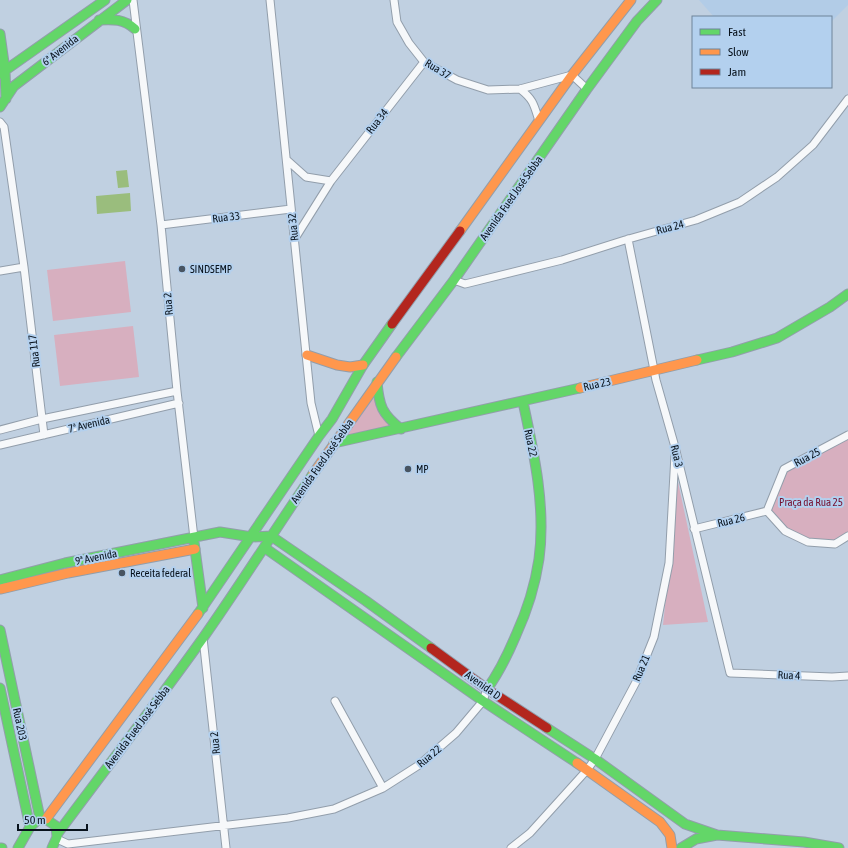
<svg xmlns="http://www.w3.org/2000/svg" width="848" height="848" font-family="'Asap Condensed',sans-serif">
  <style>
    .built { fill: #b2cce7 }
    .green { fill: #d7afbf }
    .water { fill: #9abd7d }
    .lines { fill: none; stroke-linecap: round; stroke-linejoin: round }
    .street-casing { stroke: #929eab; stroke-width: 9 }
    .fast-casing { stroke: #929eab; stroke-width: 11 }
    .slow-casing { stroke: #929eab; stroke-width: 11 }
    .jam-casing { stroke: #929eab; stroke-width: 11 }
    .street { stroke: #f6f8fa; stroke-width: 7 }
    .fast { stroke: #63d668; stroke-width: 9 }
    .slow { stroke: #ff974d; stroke-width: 9 }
    .jam { stroke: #b3261e; stroke-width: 9 }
    .poi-dot { fill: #485461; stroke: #b3d0ee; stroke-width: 1.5 }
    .labels { text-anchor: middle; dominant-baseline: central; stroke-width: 4; stroke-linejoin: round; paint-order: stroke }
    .street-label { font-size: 11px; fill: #08121c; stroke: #b3d0ee }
    .poi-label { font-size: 11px; fill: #08121c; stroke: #b3d0ee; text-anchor: start }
    .park-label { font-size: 11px; fill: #761232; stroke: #b3d0ee }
  </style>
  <rect width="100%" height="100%" fill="#c0d0e1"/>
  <path class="built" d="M699,0H848V5L831,22V17H714Z"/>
  <path class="green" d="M125,261L131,312L53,321L47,270Z
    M133,326L139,377L60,386L54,335Z
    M372,396L391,429L343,439Z
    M848,431V536L835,544L808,542L785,531L767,511L784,469Z
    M678,482L708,622L663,625Z"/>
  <path class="water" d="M127,170L129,187L118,188L116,171Z
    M130,193L131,211L97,214L96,196Z"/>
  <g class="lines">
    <g class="street-casing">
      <path id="street" d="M133,0L161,225L177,391L194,538
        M270,0L311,403L319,436
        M394,0L397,22L409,43L424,62L457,80L488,90L520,89L572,75L587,89
        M520,89C534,100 534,105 539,121
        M0,122L4,127L24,267L44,435
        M287,160L306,177L331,181
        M161,225L291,209
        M628,239L656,380L675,447L730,673L832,677L848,676
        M294,240L331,181L424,62
        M0,271L24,267
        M454,280L465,284L562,260L625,240L696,220L740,202L777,177L813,145L848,99
        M0,430L42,419L177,391
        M0,445L179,403
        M767,511L784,469L848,435
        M767,511L785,531L808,542L835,544L848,536
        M694,529L767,511
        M203,638L226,848
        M335,701L383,788
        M57,839L68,844L288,818L334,809L383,788L419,765L456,733L483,701L487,689
        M511,848L530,833L587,770L595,759L636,682L654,637L669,563L675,455"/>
    </g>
    <g class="fast-casing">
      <path id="fast" d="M99,20C113,19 124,19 135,29
        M0,34L5,70L6,99
        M0,74L105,0
        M0,107L14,86L127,0
        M396,357L454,280L587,89L637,21L657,0
        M697,360L732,352L777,338L830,307L848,294
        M377,382C379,406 382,414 401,429
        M334,443L580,388
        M194,542L203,608
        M265,548L483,701L577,763
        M0,580L65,563L220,532L252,537L271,536L366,601L431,648
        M198,614L319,436L332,419L363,365L392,324
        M0,630L40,818
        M0,688L30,827
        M487,689C499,673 508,654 516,635C527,611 535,586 539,559C546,507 534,453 523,402
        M547,728L595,759L685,824L717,835
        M58,833C106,768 156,704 203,638C241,584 276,528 313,474
        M0,848H2
        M18,848L30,827L40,818L47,820L56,826L57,837L52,848
        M681,848L696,839L717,835L804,842L839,848"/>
    </g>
    <g class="slow-casing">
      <path id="slow" d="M460,231L572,75L631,0
        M307,355L337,365L350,367L363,365
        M580,388L697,360
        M313,474L396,357
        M1,589L68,573L195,549
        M577,763L660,822L670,835L672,848
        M46,819L198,614"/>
    </g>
    <g class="jam-casing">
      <path id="jam" d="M392,324L460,231
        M431,648L487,689L547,728"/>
    </g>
    <use href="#street" class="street"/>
    <use href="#fast" class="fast"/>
    <use href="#slow" class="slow"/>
    <use href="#jam" class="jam"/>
  </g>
  <g class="poi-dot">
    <circle cx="182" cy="269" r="4"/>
    <circle cx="408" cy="469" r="4"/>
    <circle cx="122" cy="573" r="4"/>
  </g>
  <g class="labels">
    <g class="street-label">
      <text transform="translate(60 50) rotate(-38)">6ª Avenida</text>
      <text transform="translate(438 69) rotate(31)">Rua 37</text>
      <text transform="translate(377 121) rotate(-52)">Rua 34</text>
      <text transform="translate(511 198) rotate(-55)">Avenida Fued José Sebba</text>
      <text transform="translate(226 217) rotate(-7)">Rua 33</text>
      <text transform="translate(293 227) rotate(-96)">Rua 32</text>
      <text transform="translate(670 227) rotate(-15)">Rua 24</text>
      <text transform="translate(168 304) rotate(-95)">Rua 2</text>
      <text transform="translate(34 351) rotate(-97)">Rua 117</text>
      <text transform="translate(597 384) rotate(-13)">Rua 23</text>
      <text transform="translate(89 424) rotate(-13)">7ª Avenida</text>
      <text transform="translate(531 443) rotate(78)">Rua 22</text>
      <text transform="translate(677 456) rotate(76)">Rua 3</text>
      <text transform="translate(807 457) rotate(-28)">Rua 25</text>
      <text transform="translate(322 461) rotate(-55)">Avenida Fued José Sebba</text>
      <text transform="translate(731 520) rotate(-14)">Rua 26</text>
      <text transform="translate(96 557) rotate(-11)">9ª Avenida</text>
      <text transform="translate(641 668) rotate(-67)">Rua 21</text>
      <text transform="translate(789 675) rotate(3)">Rua 4</text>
      <text transform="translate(483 685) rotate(35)">Avenida D</text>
      <text transform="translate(20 724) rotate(78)">Rua 203</text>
      <text transform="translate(137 727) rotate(-53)">Avenida Fued José Sebba</text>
      <text transform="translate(215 743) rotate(-96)">Rua 2</text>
      <text transform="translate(429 756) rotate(-40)">Rua 22</text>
    </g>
    <g class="poi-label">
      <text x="190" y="269">SINDSEMP</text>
      <text x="416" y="469">MP</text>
      <text x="130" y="573">Receita federal</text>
    </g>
    <g class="park-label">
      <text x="811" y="502">Praça da Rua 25</text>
    </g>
  </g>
  <rect x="692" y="16" width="140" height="72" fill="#b3d0ee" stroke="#6f849a"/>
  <rect x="700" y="29" width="20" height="6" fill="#63d668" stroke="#6f849a"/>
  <text x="728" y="36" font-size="12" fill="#08121c">Fast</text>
  <rect x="700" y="49" width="20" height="6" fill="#ff974d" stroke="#6f849a"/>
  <text x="728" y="56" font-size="12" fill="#08121c">Slow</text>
  <rect x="700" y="69" width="20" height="6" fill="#b3261e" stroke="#6f849a"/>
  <text x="728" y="76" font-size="12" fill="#08121c">Jam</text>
  <path d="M18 824v6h69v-6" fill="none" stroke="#08121c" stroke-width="2"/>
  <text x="24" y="824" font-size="12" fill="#08121c" stroke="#b3d0ee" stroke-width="3" paint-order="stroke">50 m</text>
</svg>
